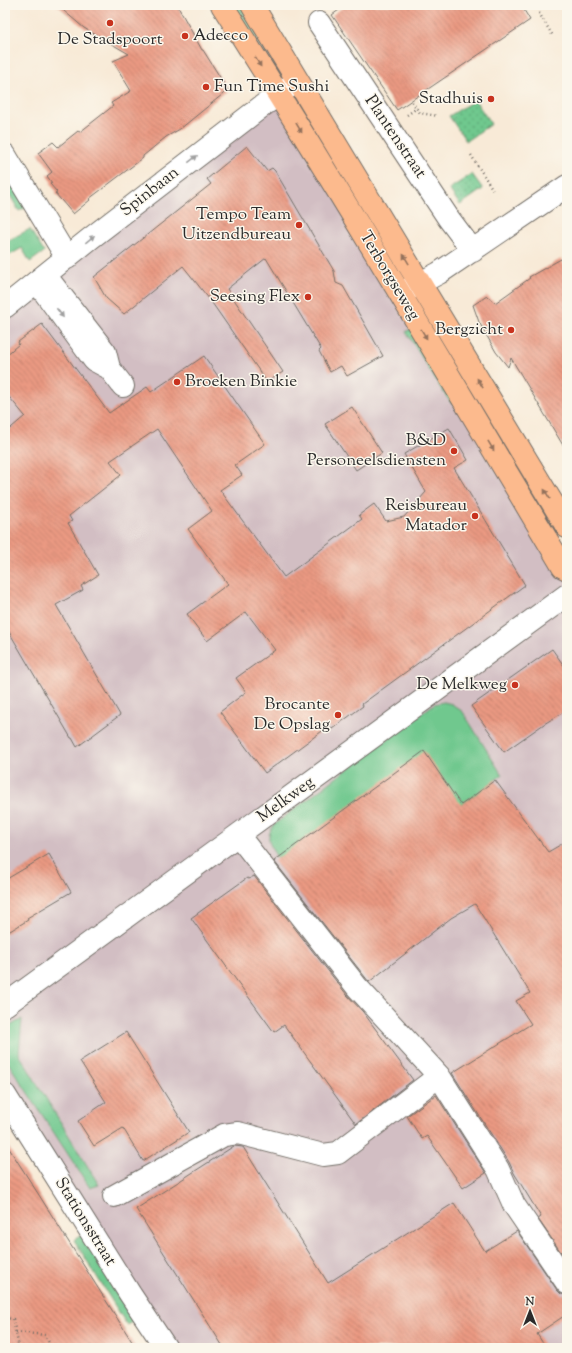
<svg xmlns="http://www.w3.org/2000/svg" width="572" height="1353" font-family="'Sorts Mill Goudy',serif">
  <style>
    .industrial { fill: #d2bec3 }
    .green { fill: #70c88e; stroke: #4e7a5c }
    .garden { fill: url(#garden-dots); stroke: #4e7a5c }
    .building { fill: url(#building-back-hatch) }
    .lines { fill: none; stroke-linecap: round; stroke-linejoin: round }
    .minor-casing { stroke: #736e67; stroke-width: 24 }
    .major-casing { stroke: #736e67; stroke-width: 24 }
    .path { stroke: #736e67; stroke-width: 2.5; stroke-dasharray: 1 3; stroke-linecap: butt }
    .minor { stroke: #fff; stroke-width: 22 }
    .major { stroke: #fcba8d; stroke-width: 22 }
    .oneway { fill: #94725c }
    .oneway2 { fill: #a0a0a0 }
    .poi-dot { fill: #c8321e; stroke: #fbf7ec; stroke-width: 1.5 }
    .labels { text-anchor: middle; dominant-baseline: central; stroke-width: 3; stroke-linejoin: round; paint-order: stroke }
    .poi-label { font-size: 17px; fill: #2b2b2b; stroke: #fbf7ec; text-anchor: end }
    .street-label { font-size: 17px; fill: #2b2b2b; stroke: #fbf7ec }
  </style>
  <defs>
    <pattern id="garden-dots" width="8" height="8" patternUnits="userSpaceOnUse"><rect width="8" height="8" fill="#70c88e"/><path d="M2 2h.1M6 6h.1" fill="none" stroke="#5ca374" stroke-width="1.8" stroke-linecap="round"/></pattern>
    <pattern id="building-back-hatch" width="6" height="6" patternUnits="userSpaceOnUse"><rect width="6" height="6" fill="#ea9982"/><path d="M-1 5l2 2M0 0l6 6M5-1l2 2" fill="none" stroke="#be7d6b"/></pattern>
  </defs>
  <rect width="100%" height="100%" fill="#fbf7ec"/>
  <filter id="ink" filterUnits="userSpaceOnUse"><feTurbulence type="fractalNoise" baseFrequency=".025" numOctaves="2"/><feDisplacementMap in="SourceGraphic" scale="8" xChannelSelector="R" yChannelSelector="G"/><feConvolveMatrix kernelMatrix="1 2 1 2 8 2 1 2 1" color-interpolation-filters="sRGB"/></filter>
  <filter id="wash" filterUnits="userSpaceOnUse"><feTurbulence type="fractalNoise" baseFrequency=".012" numOctaves="4" result="noise"/><feDisplacementMap in="SourceGraphic" scale="16" xChannelSelector="R" yChannelSelector="G"/><feGaussianBlur stdDeviation="0.9" result="paint"/><feColorMatrix in="noise" values="0 0 0 0 0 0 0 0 0 0 0 0 0 0 0 0 0 1.4 0 .05"/><feComposite in="paint" operator="in"/></filter>
  <g filter="url(#wash)">
    <rect width="100%" height="100%" fill="#f8ead7"/>
    <path class="industrial" d="M286,91L567,555V1348H171L5,1087V312Z"/>
    <path class="green" d="M5,169L27,207L19,211L5,187Z
      M30,229L44,252L30,262L22,248L8,256L5,251V242Z
      M444,702L452,704L463,712L502,775L461,805L277,858C270,845 264,837 275,824L434,704Z
      M22,1019L19,1054L99,1185L90,1188L5,1058V1029Z
      M83,1234L137,1319L127,1325L74,1240Z"/>
    <path class="garden" d="M229,5H243L263,42L269,60Z
      M475,100L491,124L466,141L449,116Z
      M472,174L483,189L460,205L449,189Z
      M412,328L457,401L452,404L443,392L406,332Z"/>
    <g id="blocks">
      <path class="building" d="M57,5H177L202,50H203L228,90L180,129L166,137L143,156V158L89,199L90,200L73,214L55,193L57,192L50,184L52,183L47,176L52,172L38,153L53,142L58,147L78,131L80,132L113,106L111,103L131,91L113,61L129,54L84,28Z
        M346,5H521L530,20L397,110L332,15Z
        M247,146L267,171L272,168L275,171L334,271L336,283L343,286L383,356L347,376L341,366L330,372L319,351L321,349L266,258L227,289L283,372L267,382L210,300L183,266L124,314L106,298L94,277L211,184L207,179Z
        M561,259L567,269V452L511,358L508,367L496,352L479,322L473,305L487,296L495,303L530,278L529,277Z
        M42,324L109,413L147,387L151,392L204,356L265,444L235,465L242,475L220,490L284,577L362,519L359,515L374,504L386,521L404,517L426,492L404,454L449,428L468,460L454,468L525,585L362,704L363,706L332,729L329,726L265,773L220,712L246,692L236,678L275,650L246,612L207,641L187,614L228,584L188,529L212,511L157,429L110,461L121,475L69,516L72,521L68,523L98,575L81,586L83,590L56,605L120,715L77,747L72,738H71L5,625V433L25,416L5,392V356L19,344L18,342Z
        M352,407L382,453L356,470L325,424Z
        M552,649L567,670V710L544,724L504,752L471,706Z
        M424,751L461,805L495,780L548,852L567,841V1261L538,1219L541,1217L514,1173L509,1162L452,1073L531,1024L516,1001L530,993L475,904L451,918L369,982L274,861Z
        M49,854L71,892L27,918L28,920L5,934V880Z
        M254,876L347,995L363,1012L413,1080L356,1124L284,1025L274,1032L191,918L247,878L249,879Z
        M126,1032L189,1132L143,1161L123,1128L94,1146L78,1121L106,1102L80,1061Z
        M436,1095L486,1173L463,1188L427,1136L422,1139L407,1116Z
        M5,1142L37,1192L136,1348H5Z
        M234,1146L243,1147L328,1283L454,1203L485,1251L517,1231L557,1290L561,1294L567,1295V1314L537,1334L546,1348H224L136,1209Z"/>
    </g>
  </g>
  <g filter="url(#ink)">
    <use href="#blocks" fill-opacity="0" stroke="#736e67" stroke-width="1"/>
    <g class="lines">
      <g class="minor-casing">
        <path id="minor" d="M319,23L449,219L473,251
          M5,155L67,258
          M37,282L94,360L109,368L105,352L45,275
          M403,292L439,273L567,186
          M5,307L91,238L261,107L297,81
          M109,368L123,386
          M238,835L357,987L439,1076L498,1169L514,1205L567,1283
          M5,1005L567,595
          M5,1095L130,1294L166,1348
          M114,1196L224,1135L238,1133L323,1155L338,1153L439,1076"/>
      </g>
      <g class="major-casing">
        <path id="major" d="M222,5C340,190 451,379 563,567L567,569
          M252,5L567,527"/>
      </g>
      <path class="path" d="M539,13L553,36
        M412,102L420,113L438,116
        M407,115L417,108
        M471,155L493,190
        M5,1318L13,1319L19,1348
        M16,1332L45,1335L52,1348"/>
      <use href="#minor" class="minor"/>
      <use href="#major" class="major"/>
    </g>
    <defs><path id="oneway-solid" d="M-6-.8H1V-3.2L6.5 0L1 3.2V.8H-6Z"/></defs>
    <g class="oneway">
      <use href="#oneway-solid" transform="translate(258 62) rotate(58)"/>
      <use href="#oneway-solid" transform="translate(299 128) rotate(59)"/>
      <use href="#oneway-solid" transform="translate(406 259) rotate(-121)"/>
      <use href="#oneway-solid" transform="translate(424 334) rotate(59)"/>
      <use href="#oneway-solid" transform="translate(480 383) rotate(-121)"/>
      <use href="#oneway-solid" transform="translate(491 446) rotate(59)"/>
      <use href="#oneway-solid" transform="translate(547 494) rotate(-121)"/>
    </g>
    <g class="oneway2">
      <use href="#oneway-solid" transform="translate(193 159) rotate(-38)"/>
      <use href="#oneway-solid" transform="translate(90 239) rotate(-39)"/>
      <use href="#oneway-solid" transform="translate(60 313) rotate(53)"/>
    </g>
  </g>
  <g class="poi-dot">
    <circle cx="110" cy="23" r="4"/>
    <circle cx="185" cy="36" r="4"/>
    <circle cx="206" cy="87" r="4"/>
    <circle cx="491" cy="99" r="4"/>
    <circle cx="299" cy="225" r="4"/>
    <circle cx="308" cy="297" r="4"/>
    <circle cx="511" cy="330" r="4"/>
    <circle cx="177" cy="382" r="4"/>
    <circle cx="454" cy="451" r="4"/>
    <circle cx="475" cy="516" r="4"/>
    <circle cx="515" cy="685" r="4"/>
    <circle cx="338" cy="715" r="4"/>
  </g>
  <g class="labels">
    <g class="poi-label">
      <text x="193" y="36" text-anchor="start">Adecco</text>
      <text x="110" y="40" text-anchor="middle">De Stadspoort</text>
      <text x="214" y="87" text-anchor="start">Fun Time Sushi</text>
      <text x="483" y="99">Stadhuis</text>
      <text x="291" y="215">Tempo Team<tspan x="291" dy="20">Uitzendbureau</tspan></text>
      <text x="300" y="297">Seesing Flex</text>
      <text x="503" y="330">Bergzicht</text>
      <text x="185" y="382" text-anchor="start">Broeken Binkie</text>
      <text x="446" y="441">B&amp;D<tspan x="446" dy="20">Personeelsdiensten</tspan></text>
      <text x="467" y="506">Reisbureau<tspan x="467" dy="20">Matador</tspan></text>
      <text x="507" y="685">De Melkweg</text>
      <text x="330" y="705">Brocante<tspan x="330" dy="20">De Opslag</tspan></text>
    </g>
    <g class="street-label">
      <text transform="translate(395 137) rotate(56)">Plantenstraat</text>
      <text transform="translate(150 192) rotate(-38)">Spinbaan</text>
      <text transform="translate(389 276) rotate(59)">Terborgseweg</text>
      <text transform="translate(286 800) rotate(-36)">Melkweg</text>
      <text transform="translate(85 1222) rotate(58)">Stationsstraat</text>
    </g>
  </g>
  <rect width="572" height="1353" fill="none" stroke="#fbf7ec" stroke-width="20"/>
  <g transform="translate(530 1311)" stroke="#fbf7ec" stroke-width="3" paint-order="stroke">
  <path d="M0-3L7 15L0 10L-7 15Z" fill="#2b2b2b"/>
  <text y="-6" font-size="11" font-weight="bold" text-anchor="middle" fill="#2b2b2b">N</text>
  </g>
</svg>
